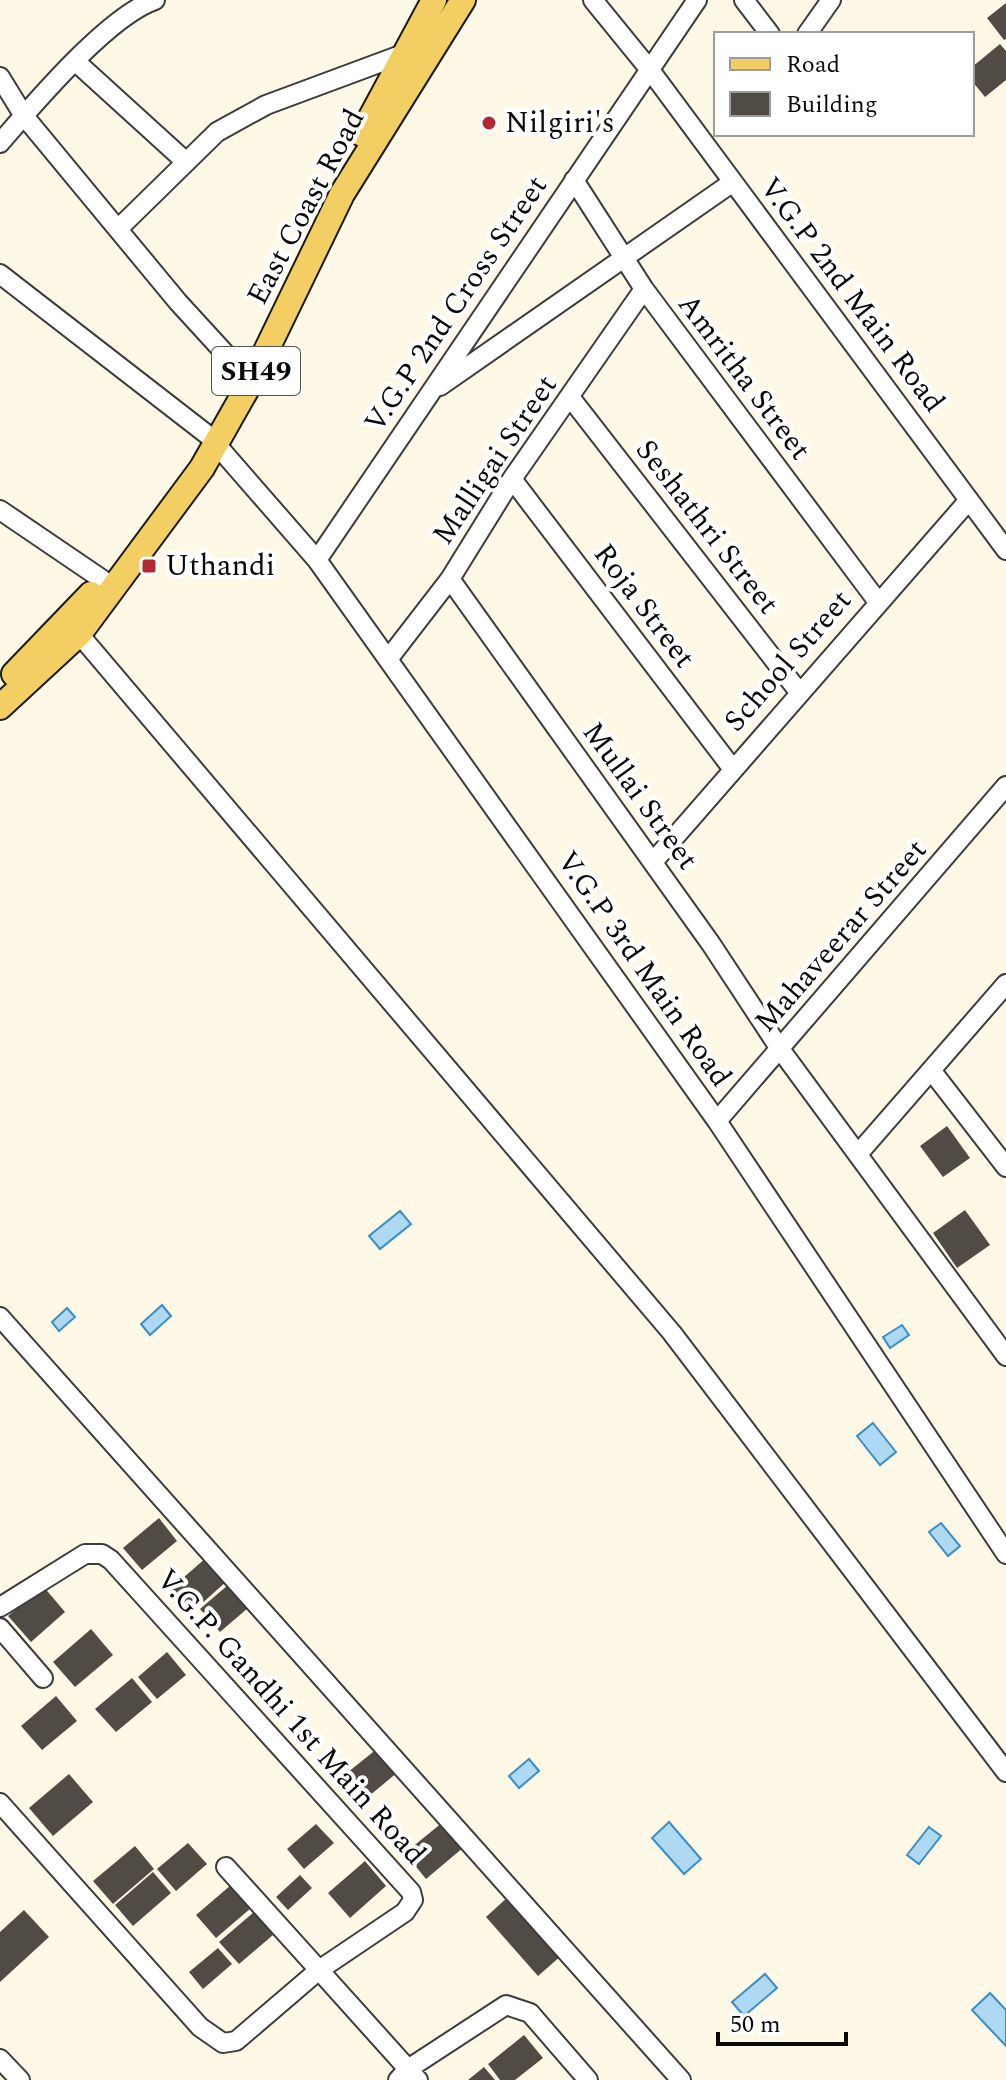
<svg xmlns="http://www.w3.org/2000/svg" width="1006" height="2080" font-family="Spectral,serif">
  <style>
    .water { fill: #afd9f2; stroke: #3a8ec5; stroke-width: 2 }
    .building { fill: #514b46 }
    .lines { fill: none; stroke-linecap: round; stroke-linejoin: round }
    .minor-casing { stroke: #3c3c3c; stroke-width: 22 }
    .major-casing { stroke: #1a1a1a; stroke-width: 28 }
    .minor { stroke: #fff; stroke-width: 18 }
    .major { stroke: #f2ce63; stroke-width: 24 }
    .poi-dot { fill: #b12a31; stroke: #fff; stroke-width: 3 }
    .labels { text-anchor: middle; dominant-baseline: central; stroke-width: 8; stroke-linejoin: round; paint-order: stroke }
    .shield { fill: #fff; stroke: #535353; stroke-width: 2 }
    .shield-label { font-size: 28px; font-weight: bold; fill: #090909 }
    .poi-label { font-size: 30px; fill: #090909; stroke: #fff; text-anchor: start }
    .street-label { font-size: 30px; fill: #090909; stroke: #fff }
  </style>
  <rect width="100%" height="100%" fill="#fef9e7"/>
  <path class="water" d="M400,1211L411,1224L380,1249L369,1236Z
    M162,1305L171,1316L150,1335L141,1324Z
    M67,1308L75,1317L59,1331L52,1322Z
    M902,1325L909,1335L890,1348L883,1337Z
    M873,1423L896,1452L880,1465L857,1436Z
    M941,1523L960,1546L948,1556L929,1532Z
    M529,1759L539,1771L519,1788L509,1776Z
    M669,1822L701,1859L684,1874L652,1838Z
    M929,1827L941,1836L919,1864L907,1855Z
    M765,1974L777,1988L744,2016L732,2002Z
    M990,1993L1006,2010V2046L972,2010Z"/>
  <path class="building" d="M1006,3V39L1004,40L987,18Z
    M1000,44L1006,51V80L985,97L972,81V67Z
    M947,1126L970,1158L943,1177L920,1146Z
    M965,1210L990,1245L957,1268L933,1233Z
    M159,1518L177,1541L142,1570L123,1548Z
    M207,1557L228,1580L189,1615L168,1591Z
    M228,1585L248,1608L220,1632L200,1609Z
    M43,1586L65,1612L31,1642L8,1616Z
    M91,1629L113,1655L75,1687L53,1662Z
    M167,1652L186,1675L157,1699L138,1677Z
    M132,1678L152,1702L116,1732L95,1709Z
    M56,1696L77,1721L42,1750L21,1726Z
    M378,1748L398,1772L357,1806L337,1781Z
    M69,1774L93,1802L53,1836L29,1808Z
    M443,1822L464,1847L426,1879L405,1853Z
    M316,1824L334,1843L304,1869L287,1849Z
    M188,1843L207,1864L176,1891L157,1869Z
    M135,1846L154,1869L113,1904L93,1881Z
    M365,1861L386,1886L350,1918L328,1893Z
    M153,1872L171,1893L133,1926L115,1905Z
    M300,1875L312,1888L288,1910L276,1897Z
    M231,1885L251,1908L216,1938L196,1915Z
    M509,1896L562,1955L538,1976L486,1917Z
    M24,1910L49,1937L0,1982V1932Z
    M254,1912L273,1935L239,1964L219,1942Z
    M218,1948L232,1964L203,1989L189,1972Z
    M524,2035L543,2058L515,2080H500L488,2064Z
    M484,2067L495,2080H468Z"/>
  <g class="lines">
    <g class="minor-casing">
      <path id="minor" d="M593,0L650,70L1006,550
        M744,0L770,34
        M807,34L831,0
        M75,61L185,161
        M0,77L24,116L178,302L243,373
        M0,143C34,104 108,16 155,0
        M574,180L644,289L878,602
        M119,228L217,132L266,105L406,53
        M0,274L209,436L317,560L717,1121L1006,1554
        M440,386L733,182
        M570,397L799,692
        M512,479L732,768
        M0,510L103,580
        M317,560L697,0
        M450,579L711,944L780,1049L1006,1356
        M79,634L672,1333L1006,1772
        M389,658L450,579L512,479L644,289
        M653,862L969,500
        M931,1070L1006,1167
        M717,1121L1006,786
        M858,1154L1006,984
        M0,1317L681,2080
        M0,1607L85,1554H102L111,1560L411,1892L413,1900L405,1912L319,1970L408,2069L506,2005L530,2013L588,2080
        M0,1628L43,1678
        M0,1803L200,2027L223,2043L236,2041L319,1970L226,1867
        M0,2059L20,2080
        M398,2080L408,2069L418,2080"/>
    </g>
    <g class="major-casing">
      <path id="major" d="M362,134L434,0
        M14,674L91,594
        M0,707L79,634L202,468L253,378L342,194L463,0"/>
    </g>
    <use href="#minor" class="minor"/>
    <use href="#major" class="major"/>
  </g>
  <g class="poi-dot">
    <circle cx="489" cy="123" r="8"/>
    <rect x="141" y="558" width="16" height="16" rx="4"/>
  </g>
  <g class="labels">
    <rect class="shield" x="212" y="347" width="88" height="48" rx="6"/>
    <g class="shield-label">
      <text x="256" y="371">SH49</text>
    </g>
    <g class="poi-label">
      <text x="505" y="123">Nilgiri's</text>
      <text x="165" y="566">Uthandi</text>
    </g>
    <g class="street-label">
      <text transform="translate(306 207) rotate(-62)">East Coast Road</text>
      <text transform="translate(852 295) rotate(53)">V.G.P 2nd Main Road</text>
      <text transform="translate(456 304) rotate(-56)">V.G.P 2nd Cross Street</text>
      <text transform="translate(744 377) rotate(53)">Amritha Street</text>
      <text transform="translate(495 460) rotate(-56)">Malligai Street</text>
      <text transform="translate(707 527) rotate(52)">Seshathri Street</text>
      <text transform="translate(644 606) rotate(53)">Roja Street</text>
      <text transform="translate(788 661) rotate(-49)">School Street</text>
      <text transform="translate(640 796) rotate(54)">Mullai Street</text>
      <text transform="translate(841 936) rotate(-49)">Mahaveerar Street</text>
      <text transform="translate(644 969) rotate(55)">V.G.P 3rd Main Road</text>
      <text transform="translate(291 1717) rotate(48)">V.G.P. Gandhi 1st Main Road</text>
    </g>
  </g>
  <rect x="714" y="32" width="260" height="104" fill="#ffffff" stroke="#9d9d9d" stroke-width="2"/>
  <rect x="730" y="58" width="40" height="12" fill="#f2ce63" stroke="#9d9d9d" stroke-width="2"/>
  <text x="786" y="72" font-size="24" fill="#090909">Road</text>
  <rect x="730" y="92" width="40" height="24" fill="#514b46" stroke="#9d9d9d" stroke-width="2"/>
  <text x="786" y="112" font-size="24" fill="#090909">Building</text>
  <path d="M718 2032v12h128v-12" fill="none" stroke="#090909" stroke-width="4"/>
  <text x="730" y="2032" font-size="24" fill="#090909" stroke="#ffffff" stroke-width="6" paint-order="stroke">50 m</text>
</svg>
